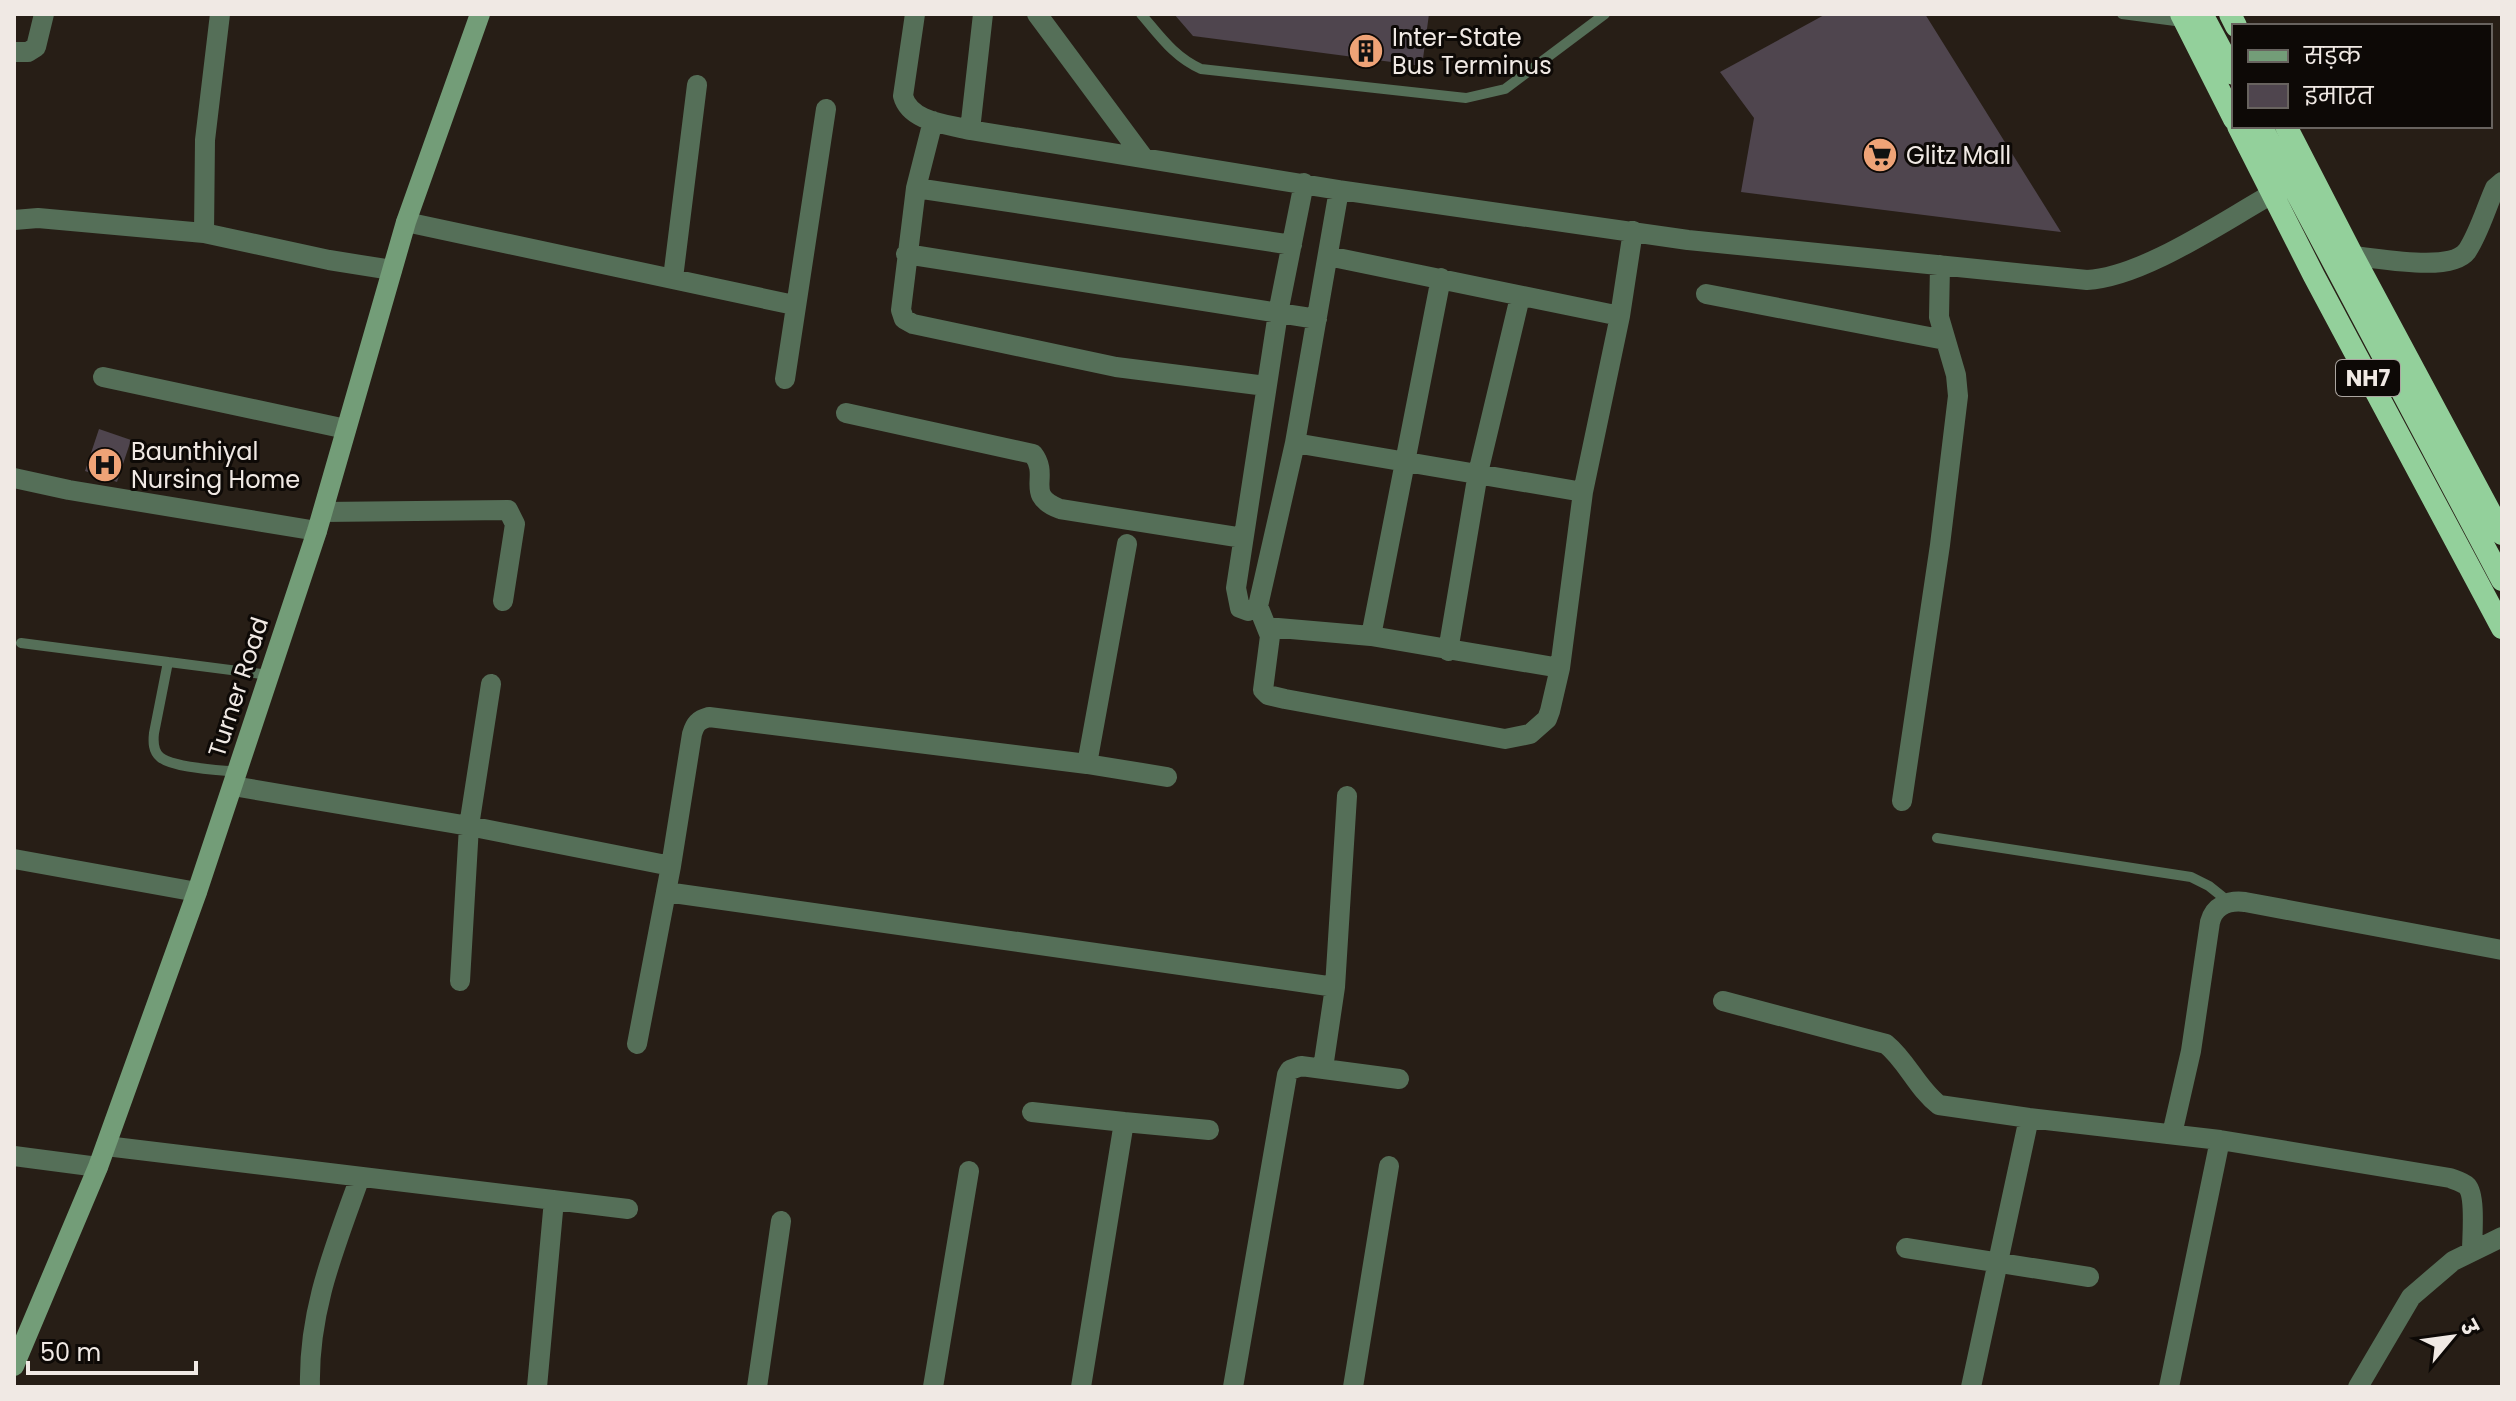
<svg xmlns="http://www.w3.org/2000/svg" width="2516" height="1401" font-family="Poppins,'Noto Sans Devanagari',sans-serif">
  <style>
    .building { fill: #4f454e }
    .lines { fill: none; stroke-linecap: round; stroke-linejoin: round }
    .service { stroke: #556f58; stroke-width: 10 }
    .minor { stroke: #556f58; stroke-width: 20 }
    .secondary { stroke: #739d78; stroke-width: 20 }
    .trunk { stroke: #93d09b; stroke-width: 22 }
    .labels { text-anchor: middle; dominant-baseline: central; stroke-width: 6; stroke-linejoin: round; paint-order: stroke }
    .shield { fill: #0d0906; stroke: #aca6a1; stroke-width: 2 }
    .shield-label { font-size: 22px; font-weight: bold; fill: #f0e9e4 }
    .poi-label { font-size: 24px; fill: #f0e9e4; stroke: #0d0906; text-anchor: start }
    .street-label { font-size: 24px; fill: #f0e9e4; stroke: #0d0906 }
  </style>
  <rect width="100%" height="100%" fill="#271e16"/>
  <path class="building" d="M1174,14H1429L1422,66L1193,36Z
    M1826,14H1925L2061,232L1741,192L1754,118L1720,72Z
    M99,429L131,440L117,482L85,471Z"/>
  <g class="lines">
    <path class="service" d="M1141,14C1160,36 1174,57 1201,69L1466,98L1505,89L1605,14
      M2122,14L2183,22
      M21,643L269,675
      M168,662L154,733C153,742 153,751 160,757C172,768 220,770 237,772
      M1937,838L2191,877L2209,886L2229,902"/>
    <path class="minor" d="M915,14L903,96C910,122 947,124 970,130L1339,190L1688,240L2087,280C2143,277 2222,222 2272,194
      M1037,14L1143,157
      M14,52H28L36,47L44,14
      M933,121L916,188L901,310L904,319L913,324L1116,367L1266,386
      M970,130L983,14
      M916,188L1292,245
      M1339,190L1295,443L1258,606L1270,636L1263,690L1268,695L1285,699L1505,739L1530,734L1547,719L1550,711L1560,668L1583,492L1620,316L1633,231
      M14,220L38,218L204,233L329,260L392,270
      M406,222L794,305
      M204,233L205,140L220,14
      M906,254L1317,319
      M1328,256L1620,316
      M2353,256C2378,258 2451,273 2467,251C2479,233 2486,208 2495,188L2502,182
      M673,278L697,85
      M1706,294L1945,340
      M103,377L346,429
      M785,379L826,109
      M846,413L1033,454C1051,477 1023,495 1060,509L1243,538
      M1295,443L1583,492
      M14,478L69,490L317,531
      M323,512L508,510L515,524L503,601
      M1258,606L1248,611L1240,608L1236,588L1278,313L1304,183
      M1268,627L1371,636L1560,668
      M1371,636L1441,278
      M1448,651L1478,473L1520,297
      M1087,764L1127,544
      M233,786L469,826L671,866L692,734C695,724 698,720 709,717L1087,764L1167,777
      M1902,801L1940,545L1958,396L1956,375L1939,317L1940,265
      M14,859L197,892
      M671,866L666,892L1335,987
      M460,981L469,826L491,684
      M1723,1001L1886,1044C1907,1061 1917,1088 1939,1105L2029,1118L2220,1140
      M637,1044L666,892
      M1323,1068L1335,987L1347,796
      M1032,1112L1124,1122L1081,1387
      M1124,1122L1209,1130
      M2172,1134L2191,1051L2210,922C2214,906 2228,900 2245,902L2502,950
      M106,1146L628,1209
      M14,1156L98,1167
      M1906,1248L2089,1277
      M310,1387C308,1310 335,1247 360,1177
      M537,1387L554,1200
      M757,1387L781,1221
      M933,1387L969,1171
      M1233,1387L1287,1075L1290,1070L1301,1066L1399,1079
      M1353,1387L1389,1166
      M1971,1387L2029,1118
      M2169,1387L2220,1140L2450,1178C2455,1180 2463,1182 2467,1186C2476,1196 2472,1237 2472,1251
      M2358,1387L2411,1297L2453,1261L2502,1237"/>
    <path class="secondary" d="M14,1366L98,1167L197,892L317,531L406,222L480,14"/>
    <path class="trunk" d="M2181,14L2234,119
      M2202,14L2234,74
      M2230,14L2236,26
      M2238,126L2314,276L2502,628
      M2261,126L2502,580
      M2286,126L2353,256L2502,534"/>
  </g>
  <defs>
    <g id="building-disc" transform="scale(1.8)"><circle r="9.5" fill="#efa377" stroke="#0d0906"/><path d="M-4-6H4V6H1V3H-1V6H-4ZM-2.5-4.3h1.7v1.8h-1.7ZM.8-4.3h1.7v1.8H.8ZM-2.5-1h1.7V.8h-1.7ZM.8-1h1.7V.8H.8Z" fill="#111"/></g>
    <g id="supermarket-disc" transform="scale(1.8)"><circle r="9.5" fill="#efa377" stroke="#0d0906"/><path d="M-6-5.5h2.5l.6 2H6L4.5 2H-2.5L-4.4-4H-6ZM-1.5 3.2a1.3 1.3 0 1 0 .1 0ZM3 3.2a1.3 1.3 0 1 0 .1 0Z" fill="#111"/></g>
    <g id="hospital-disc" transform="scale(1.8)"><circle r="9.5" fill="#efa377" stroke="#0d0906"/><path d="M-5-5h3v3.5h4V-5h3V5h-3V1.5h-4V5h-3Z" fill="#111"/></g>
  </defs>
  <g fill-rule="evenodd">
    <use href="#building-disc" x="1366" y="51"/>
    <use href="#supermarket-disc" x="1880" y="155"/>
    <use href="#hospital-disc" x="105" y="465"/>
  </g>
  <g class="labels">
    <rect class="shield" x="2336" y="360" width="64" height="36" rx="6"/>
    <g class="shield-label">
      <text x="2368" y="378">NH7</text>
    </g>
    <g class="poi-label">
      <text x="1392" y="37">Inter-State<tspan x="1392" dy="28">Bus Terminus</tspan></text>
      <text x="1906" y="155">Glitz Mall</text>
      <text x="131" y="451">Baunthiyal<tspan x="131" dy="28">Nursing Home</tspan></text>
    </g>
    <g class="street-label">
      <text transform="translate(238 687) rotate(-72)">Turner Road</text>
    </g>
  </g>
  <rect width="2516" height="1401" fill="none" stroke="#f0e9e4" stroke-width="32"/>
  <rect x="2232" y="24" width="260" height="104" fill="#0d0906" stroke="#68635f" stroke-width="2"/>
  <rect x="2248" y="50" width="40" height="12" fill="#739d78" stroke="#68635f" stroke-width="2"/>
  <text x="2304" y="64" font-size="24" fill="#f0e9e4">सड़क</text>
  <rect x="2248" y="84" width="40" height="24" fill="#4f454e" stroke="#68635f" stroke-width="2"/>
  <text x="2304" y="104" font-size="24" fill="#f0e9e4">इमारत</text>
  <g transform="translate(2452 1337) rotate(61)" stroke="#0d0906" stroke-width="6" paint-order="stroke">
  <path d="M0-6L14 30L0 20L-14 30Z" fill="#f0e9e4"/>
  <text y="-12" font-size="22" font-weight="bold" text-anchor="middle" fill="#f0e9e4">उ</text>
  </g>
  <path d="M28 1361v12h168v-12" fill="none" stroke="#f0e9e4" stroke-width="4"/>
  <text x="40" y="1361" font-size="24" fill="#f0e9e4" stroke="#0d0906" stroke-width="6" paint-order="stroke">50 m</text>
</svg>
